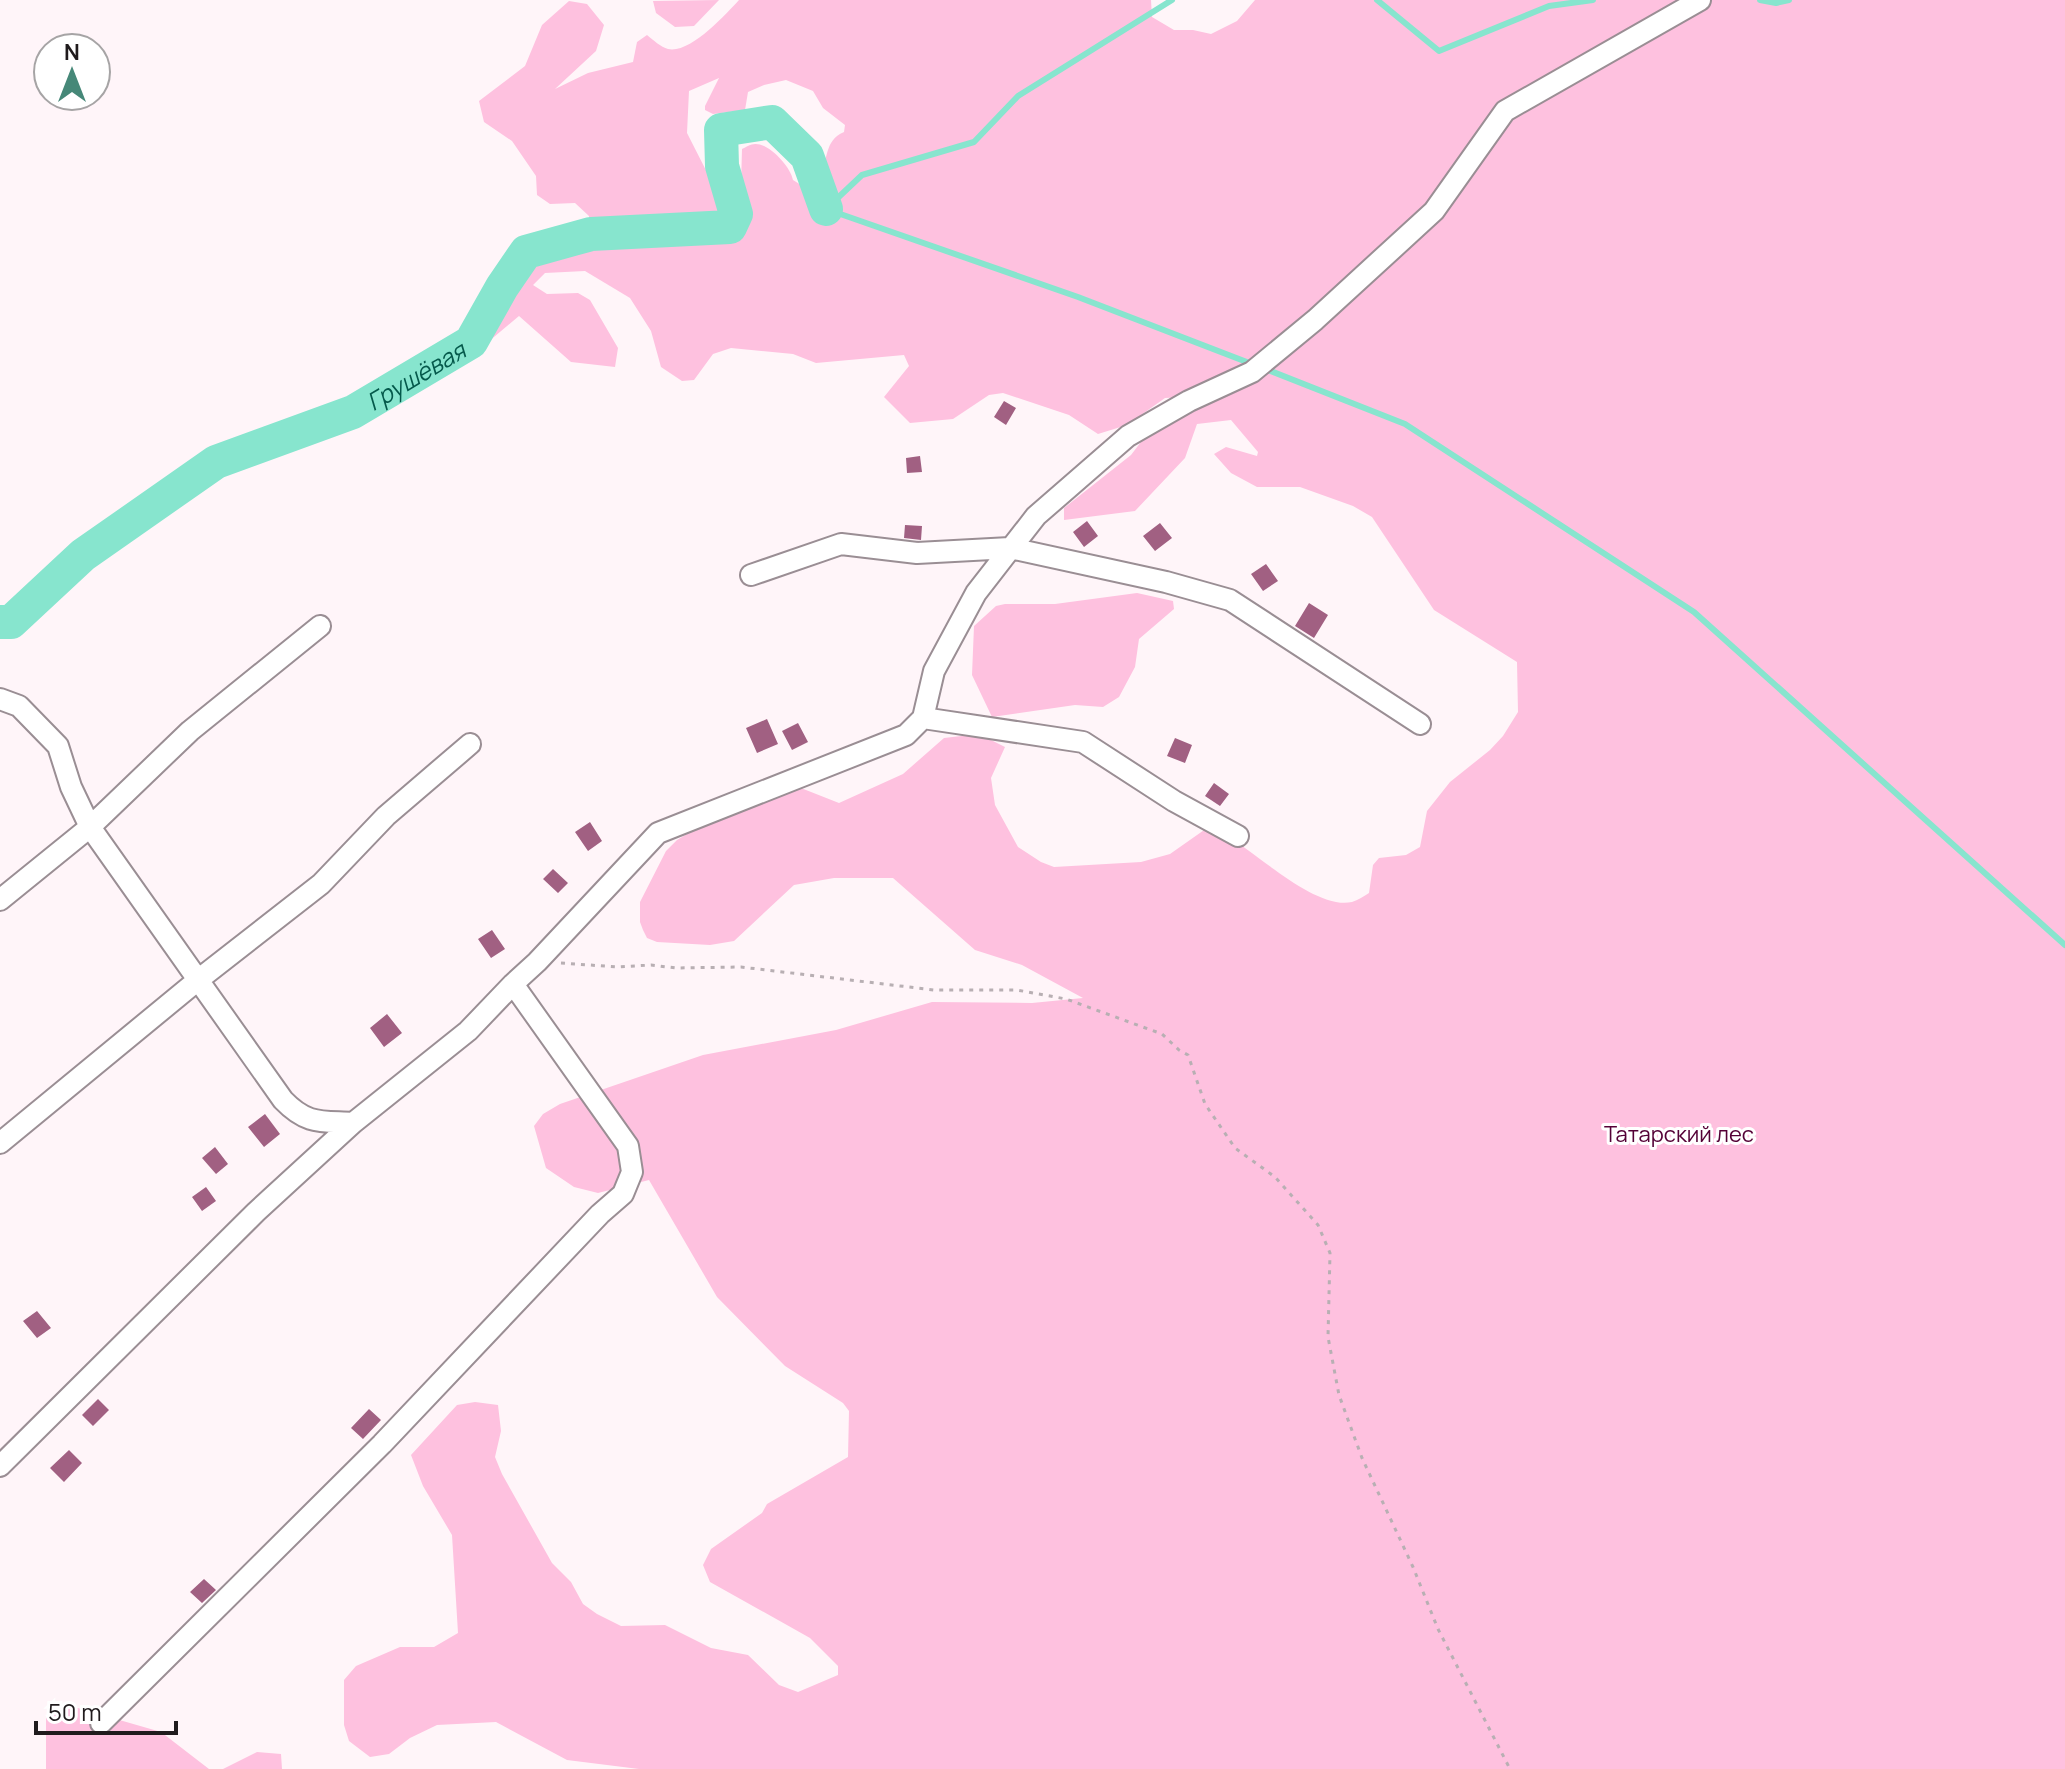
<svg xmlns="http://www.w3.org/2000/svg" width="2065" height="1769" font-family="Manrope,sans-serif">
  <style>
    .green { fill: #fec1df; fill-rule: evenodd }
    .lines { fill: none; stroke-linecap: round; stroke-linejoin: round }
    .stream { stroke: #87e5ce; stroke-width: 6 }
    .river { stroke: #87e5ce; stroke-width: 34 }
    .building { fill: #a16082 }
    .minor-casing { stroke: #9a8e94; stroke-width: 24 }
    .path { stroke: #b8afb3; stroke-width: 3; stroke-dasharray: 4 6; stroke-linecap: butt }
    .minor { stroke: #fff; stroke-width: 20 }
    .labels { text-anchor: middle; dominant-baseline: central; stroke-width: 6; stroke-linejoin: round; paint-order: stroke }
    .park-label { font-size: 22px; fill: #540036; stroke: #fff }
    .water-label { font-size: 24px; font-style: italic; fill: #05594b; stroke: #fff }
  </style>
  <rect width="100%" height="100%" fill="#fff5f9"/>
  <path class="green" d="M719,0L694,26L675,27L656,13L653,1Z
    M739,0H1151L1152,17L1174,30H1193L1211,34L1237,21L1255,0H2065V1769H639L567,1760L496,1722L437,1725L410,1738L389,1754L370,1757L349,1741L344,1725V1680L356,1666L400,1647H434L458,1633L452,1535L423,1486L411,1455L457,1405L475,1402L498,1405L501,1431L495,1457L502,1474L552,1563L571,1582L583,1604L597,1614L621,1626L665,1625L711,1648L748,1655L779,1685L798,1692L838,1675V1666L810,1638L710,1582L703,1565L711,1549L762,1513L767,1504L848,1457L849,1411L843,1403L785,1366L717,1297L649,1180L598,1193L574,1187L546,1168L534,1126L543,1114L560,1104L703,1055L836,1030L932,1002L1032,1003L1083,998L1022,965L975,950L893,878H834L794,885L734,941L710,945L657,942L647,938L643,930L640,922V902L666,851L677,840L778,779L839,803L903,774L944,738L979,734L1005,747L991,778L995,805L1018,847L1041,862L1054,867L1141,862L1170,854L1207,828C1215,831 1223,834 1230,838C1260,856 1317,910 1352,902C1358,900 1364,896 1369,893L1373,865L1379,858L1406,855L1420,847L1427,811L1450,782L1490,750L1503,736L1518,712L1517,662L1434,610L1372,517L1353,506L1300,487H1257L1231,473L1214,454L1226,447L1257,456L1258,452L1231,420L1197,424L1185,458L1135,511L1064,520V508L1131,455L1157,421L1205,396L1165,398L1127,425L1098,434L1069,415L1003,393L989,395L953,419L910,423L884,397L909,366L904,355L816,363L793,354L731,348L713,354L694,380L682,381L661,367L651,331L630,298L585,271L545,273L533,285L547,294L578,293L590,300L618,348L615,367L571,362L519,316L488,342L472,329V318L516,285L517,260L532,237L589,224V216L575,203L550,204L537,195L536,176L512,141L484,122L479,101L525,66L542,25L569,1L587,4L604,25L596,51L555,89L588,73L633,62L637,42L647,35C653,40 661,47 668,49C690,54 725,15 739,0ZM719,78L705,106V110L713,114L745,110L748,92L764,85L786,80L813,91L823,108L845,125L844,132C823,141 830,160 818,175C815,179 806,182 801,185L793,180C791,167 769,143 755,144C751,144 746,147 742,149L741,185L729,193L716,190L687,133L689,91Z
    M1137,593L1173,601L1174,609L1139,639L1135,667L1119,697L1103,707L1075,705L992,717L972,675L974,626L996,606L1005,604H1055Z
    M64,1704L161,1732L209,1769H46V1718Z
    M257,1752L281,1754L282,1769H223Z"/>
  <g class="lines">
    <path class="stream" d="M1172,0L1018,96L974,142L862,175L826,209L1078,297L1252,364
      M1377,0L1439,51L1549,6L1593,0
      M1760,0L1776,3L1789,0
      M1263,368L1405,424L1694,612L2065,945"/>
    <path class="river" id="s1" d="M0,622H11L83,555L216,462L353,412L471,342L502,287L526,252L591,234L730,227L736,214L722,166L721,130L772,122L807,156L826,209"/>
  </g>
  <path class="building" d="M1004,401L1016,408L1006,425L994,417Z
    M920,456L922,472L907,473L906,458Z
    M1087,521L1098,536L1084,547L1073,532Z
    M1160,523L1172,538L1155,551L1143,536Z
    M905,525L922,526L921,540L904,538Z
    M1266,564L1278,581L1263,591L1251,574Z
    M1309,603L1328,615L1314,638L1295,626Z
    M767,719L778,744L757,753L746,728Z
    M798,723L808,742L792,750L782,731Z
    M1175,738L1192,745L1185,763L1167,756Z
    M1214,783L1229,794L1220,806L1205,796Z
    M590,822L602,841L588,851L575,832Z
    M553,869L568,883L558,893L543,879Z
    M492,930L505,949L491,958L478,939Z
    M387,1014L402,1033L384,1047L370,1028Z
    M265,1114L280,1134L264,1147L248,1127Z
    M215,1147L228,1164L216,1174L202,1158Z
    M206,1187L216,1201L202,1211L192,1197Z
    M37,1311L51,1328L37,1338L23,1321Z
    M98,1399L109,1410L93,1426L82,1415Z
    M369,1409L381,1420L363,1439L351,1428Z
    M69,1450L82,1463L64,1482L50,1468Z
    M204,1579L216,1590L202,1603L190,1592Z"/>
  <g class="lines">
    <g class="minor-casing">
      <path id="minor" d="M751,575L841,544L917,553L1010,548L1166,582L1230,600L1420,724
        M0,699L19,706L58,746L71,787L90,827L283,1100C307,1125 321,1121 353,1123
        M923,718L1083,742L1174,801L1238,836
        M0,900L90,827L190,731L320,626
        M0,1143L198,980L321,884L386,816L470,744
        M0,1466L256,1212L353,1123L468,1031L513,984L537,962L658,833L906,735L923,718L934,671L976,593L1036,516L1128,436L1189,401L1252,372L1315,320L1434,211L1505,111L1700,0
        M101,1723L382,1444L600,1214L623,1194L632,1172L628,1146L513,984"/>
    </g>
    <path class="path" d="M561,963L618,967L651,965L676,968L741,967L934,990H1017L1066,999L1162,1034L1179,1050L1188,1055L1205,1104L1235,1148L1275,1177L1318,1225L1330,1253L1328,1337L1339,1395L1362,1458L1413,1567L1438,1629L1510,1769"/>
    <use href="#minor" class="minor"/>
  </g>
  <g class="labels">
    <g class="park-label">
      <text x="1679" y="1134">Татарский лес</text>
    </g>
    <g class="water-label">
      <text stroke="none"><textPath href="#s1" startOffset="490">Грушёвая</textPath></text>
    </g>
  </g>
  <g transform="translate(72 72)"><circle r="38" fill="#ffffff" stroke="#a6a4a5" stroke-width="2"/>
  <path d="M0-6L14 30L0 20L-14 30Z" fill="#468878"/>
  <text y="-12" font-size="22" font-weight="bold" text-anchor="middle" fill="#201b1d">N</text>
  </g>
  <path d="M36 1721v12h140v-12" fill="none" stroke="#201b1d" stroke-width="4"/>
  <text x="48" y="1721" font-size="24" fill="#201b1d" stroke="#ffffff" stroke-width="6" paint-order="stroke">50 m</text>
</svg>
